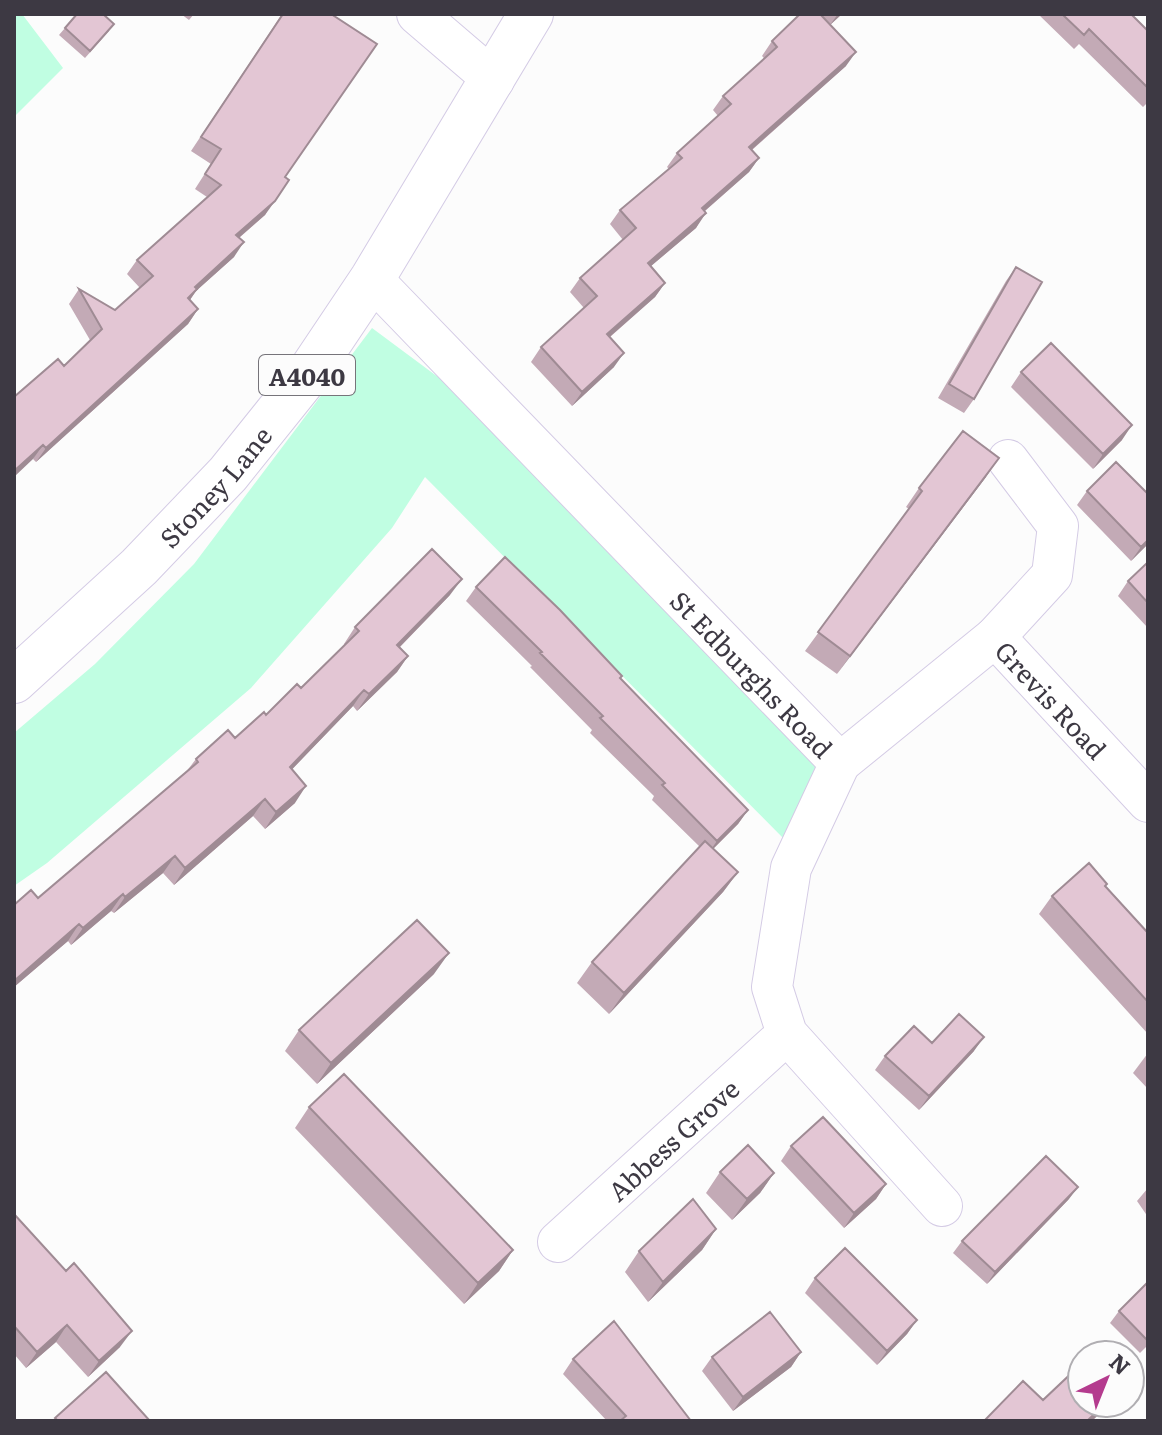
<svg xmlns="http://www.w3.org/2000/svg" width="1162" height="1435" font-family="Literata,serif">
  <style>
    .green { fill: #c0fee2 }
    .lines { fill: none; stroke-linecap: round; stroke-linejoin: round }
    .minor-casing { stroke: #d4cbe5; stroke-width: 42 }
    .primary-casing { stroke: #d4cbe5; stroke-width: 46 }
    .minor { stroke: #fff; stroke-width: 40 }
    .primary { stroke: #fff; stroke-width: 44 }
    .wall { fill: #c3aab6 }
    .shaded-wall { fill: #9f8b94 }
    .building { fill: #e3c6d4; stroke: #9f8b94; stroke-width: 2 }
    .labels { text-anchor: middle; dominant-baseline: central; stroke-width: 6; stroke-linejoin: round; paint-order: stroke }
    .shield { fill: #fcfcfc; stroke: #76747a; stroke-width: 2 }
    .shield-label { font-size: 24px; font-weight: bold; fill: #3d3943 }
    .street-label { font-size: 26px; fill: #3d3943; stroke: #fcfcfc }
  </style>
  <rect width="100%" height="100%" fill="#fcfcfc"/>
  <path class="green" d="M14,14H22L63,68L14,117Z
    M372,328L442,380L820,766L786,841L425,477L392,528L251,688L47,863L14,886V733L95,664L194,564Z"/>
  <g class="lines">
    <g class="minor-casing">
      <g id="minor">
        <path d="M417,14L494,80"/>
        <path id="s1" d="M372,279L840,763L791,868L772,987L787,1034L942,1206"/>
        <path d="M995,637L1052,575L1058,526L1008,460"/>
        <path id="s2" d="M840,763L995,637L1148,802"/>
        <path id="s3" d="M558,1242L787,1034"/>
      </g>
    </g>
    <g class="primary-casing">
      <g id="primary">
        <path id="s4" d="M14,681L139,567L228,474L309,373L372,279L531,14"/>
      </g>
    </g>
    <use href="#minor" class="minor"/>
    <use href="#primary" class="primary"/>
  </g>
  <path class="wall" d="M181,14H194L189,20Z
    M282,14L285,177L265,215L239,238L234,257L196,291L190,300L198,309L188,324L36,462L33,459L90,340L69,304L79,289L115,310L140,288L127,274L137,260L207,197L195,189L211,164L191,151Z
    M800,14H842L830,25L846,66L752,150L759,158L749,172L705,211L696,228L651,266L665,283L655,297L610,337L614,367L572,406L531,362L541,347L584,308L570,292L580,278L623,240L610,224L620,210L669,169L667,167L677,153L718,116L713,110L723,96L765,59L762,56L772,41Z
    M1038,14H1131L1148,31V102L1143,107L1079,44L1074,49Z
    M65,28L109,31L85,58L59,35Z
    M1016,267L974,399L964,413L938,398L1006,281Z
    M1021,372L1122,440L1093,469L1011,387Z
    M986,477L837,674L805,651L909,509L906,507L919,488Z
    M1087,491L1148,544L1131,561L1077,505Z
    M1148,562V628L1118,596L1128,581Z
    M476,587L620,679L748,810L738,824L713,849L738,872L723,892L609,1014L577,983L592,962L700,847L652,800L654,796L590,733L592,730L530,667L532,666L466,601Z
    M450,595L400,647L408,656L397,672L357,711L353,706L292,769L295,803L265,829L253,816L174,885L163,873L114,913L111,911L71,945L68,941L14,987V905L38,898L186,772L196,759L235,738L301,688L345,645L344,644L355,627Z
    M1106,886L1148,933V1034L1039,914L1052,896Z
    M434,974L317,1084L285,1051L299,1030Z
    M974,1051L919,1110L875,1070L885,1056Z
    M1148,1053V1089L1133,1073Z
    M309,1107L513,1250L499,1271L464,1304L295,1128Z
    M791,1146L886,1184L876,1199L844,1228L781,1161Z
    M720,1172L774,1173L760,1193L732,1220L706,1193Z
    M1148,1188V1217L1137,1201Z
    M1069,1199L987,1284L953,1253L962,1241Z
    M14,1214L120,1347L88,1377L56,1342L26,1368L14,1354Z
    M716,1229L702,1250L648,1302L625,1272L639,1251Z
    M815,1278L917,1320L907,1334L877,1365L805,1293Z
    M1148,1282V1345L1140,1353L1110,1323L1119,1311Z
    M801,1352L791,1367L733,1411L702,1371L712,1357Z
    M573,1359L691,1421H607L563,1374Z"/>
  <path class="shaded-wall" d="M838,14H842L830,25Z
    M856,52L846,66L739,161L749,147Z
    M759,158L749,172L692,222L702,208Z
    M275,201L265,215L226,249L236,235Z
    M706,213L696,228L638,277L648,263Z
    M244,242L234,257L196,291L187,304L178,312L195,287Z
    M665,283L655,297L597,348L607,334Z
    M198,309L188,324L36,462L46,448Z
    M624,353L614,367L572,406L582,392Z
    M1132,425L1122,440L1093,469L1103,454Z
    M43,445L33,459L14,477V471Z
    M999,458L986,477L837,674L850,656Z
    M1148,540V544L1131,561L1141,547Z
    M462,579L450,595L386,661L397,645Z
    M408,656L397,672L357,711L369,694Z
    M364,690L353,706L278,784L290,767Z
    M306,786L295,803L265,829L276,812Z
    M265,799L253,816L174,885L185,868Z
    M748,810L738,824L707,855L717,841Z
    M175,856L163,873L114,913L125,897Z
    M738,872L723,892L609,1014L624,993Z
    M123,894L111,911L71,945L83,928Z
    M79,924L68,941L14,987V981Z
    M449,953L434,974L317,1084L331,1063Z
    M984,1037L974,1051L919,1110L929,1096Z
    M774,1173L760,1193L732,1220L747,1199Z
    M886,1184L876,1199L844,1228L854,1213Z
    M1078,1187L1069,1199L987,1284L995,1272Z
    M716,1229L702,1250L648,1302L663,1282Z
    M513,1250L499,1271L464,1304L478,1283Z
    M917,1320L907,1334L877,1365L887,1351Z
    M67,1325L56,1342L26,1368L37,1352Z
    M132,1331L120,1347L88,1377L99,1361Z
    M801,1352L791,1367L733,1411L743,1397Z
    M1106,1403H1111L1092,1421H1087Z"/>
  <path class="building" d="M77,14H103L114,24L90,51L65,28Z
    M283,14H331L377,44L285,177L289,180L275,201L236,235L244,242L195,287L197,289L188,298L198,309L46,448L43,445L14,471V397L58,359L64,366L102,329L79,289L115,310L153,276L137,260L221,185L205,174L221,149L201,137Z
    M800,14H820L856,52L749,147L759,158L702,208L706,213L648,263L665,283L607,334L624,353L582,392L541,347L597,296L580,278L636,228L620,210L682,158L677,153L731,104L723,96L777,47L772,41Z
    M1062,14H1131L1148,31V88L1089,29L1084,35Z
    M1016,267L1042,282L974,399L949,384Z
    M1051,343L1132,425L1103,454L1021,372Z
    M963,431L999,458L850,656L818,632L922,491L919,488Z
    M1116,462L1148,494V540L1141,547L1087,491Z
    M432,549L462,579L397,645L408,656L369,694L364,690L290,767L306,786L276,812L265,799L185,868L175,856L125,897L123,894L83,928L79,924L14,981V905L31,890L38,898L198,762L196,759L228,730L235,738L264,712L266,715L297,684L301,688L359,631L355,627Z
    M505,557L560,610L622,676L620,678L748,810L717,841L662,785L665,783L600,718L603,716L540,653L542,652L476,587Z
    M1148,562V603L1128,581Z
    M705,841L738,872L624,993L592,962Z
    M1089,863L1107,884L1105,886L1148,933V1002L1052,896Z
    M417,920L449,953L331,1063L299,1030Z
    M959,1014L984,1037L929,1096L885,1056L914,1026L932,1043Z
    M344,1074L513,1250L478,1283L309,1107Z
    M823,1117L886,1184L854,1213L791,1146Z
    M748,1145L774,1173L747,1199L720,1172Z
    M1046,1156L1078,1187L995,1272L962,1241Z
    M693,1199L716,1229L663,1282L639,1251Z
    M14,1214L66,1271L74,1263L132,1331L99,1361L67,1325L37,1352L14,1326Z
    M845,1248L917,1320L887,1351L815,1278Z
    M1148,1282V1341L1119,1311Z
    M770,1312L801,1352L743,1397L712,1357Z
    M614,1321L691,1421H620L626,1416L573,1359Z
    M1078,1367L1082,1371V1403H1106L1087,1421H984L1023,1381L1043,1400Z
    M106,1372L150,1421H58L55,1418Z"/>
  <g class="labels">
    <rect class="shield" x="259" y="355" width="96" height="40" rx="6"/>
    <g class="shield-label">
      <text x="307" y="375">A4040</text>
    </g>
    <g class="street-label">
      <text stroke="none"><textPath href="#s4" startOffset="280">Stoney Lane</textPath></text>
      <text stroke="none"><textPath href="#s1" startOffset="548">St Edburghs Road</textPath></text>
      <text stroke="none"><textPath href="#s2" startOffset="284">Grevis Road</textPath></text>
      <text stroke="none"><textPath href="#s3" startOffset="154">Abbess Grove</textPath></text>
    </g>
  </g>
  <rect width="1162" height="1435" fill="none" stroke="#3d3943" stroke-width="32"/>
  <g transform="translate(1106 1379) rotate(43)"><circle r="38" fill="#fcfcfc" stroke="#b0aeb2" stroke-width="2"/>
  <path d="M0-6L14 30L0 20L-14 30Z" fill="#b43b8e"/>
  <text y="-12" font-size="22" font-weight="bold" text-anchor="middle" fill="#3d3943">N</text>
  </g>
</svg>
